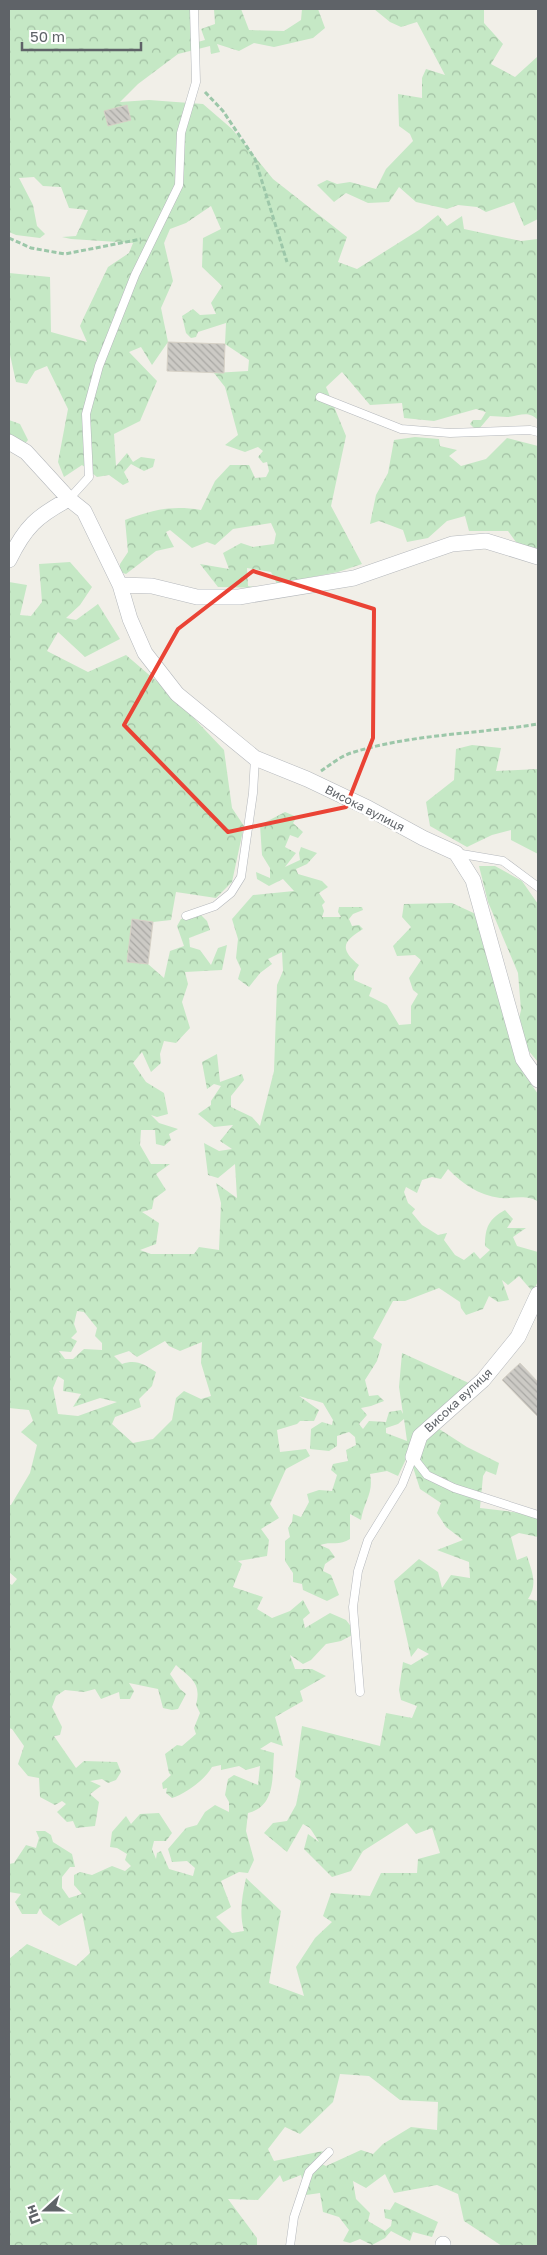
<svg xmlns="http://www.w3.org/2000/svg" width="547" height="2255" font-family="'Golos Text',sans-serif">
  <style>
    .forest { fill: url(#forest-crowns); fill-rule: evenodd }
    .building { fill: url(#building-back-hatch); stroke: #d6d1c6 }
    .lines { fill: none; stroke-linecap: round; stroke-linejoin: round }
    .service-casing { stroke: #b5b8bc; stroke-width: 9 }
    .minor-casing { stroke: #b5b8bc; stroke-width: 16 }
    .path { stroke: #9cc7a9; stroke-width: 3; stroke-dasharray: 5 2.5; stroke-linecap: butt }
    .service { stroke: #fff; stroke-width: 8 }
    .minor { stroke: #fff; stroke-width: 15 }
    .marked { fill: none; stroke: #ea4335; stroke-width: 4; stroke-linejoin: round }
    .labels { text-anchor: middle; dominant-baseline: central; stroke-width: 4.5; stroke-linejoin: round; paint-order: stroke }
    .street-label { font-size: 12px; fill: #5f6368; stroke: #fff }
  </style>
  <defs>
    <pattern id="forest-crowns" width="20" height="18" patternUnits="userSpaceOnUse" patternTransform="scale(1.25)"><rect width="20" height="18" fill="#c5e8c5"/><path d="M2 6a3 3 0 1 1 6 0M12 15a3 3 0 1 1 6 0" fill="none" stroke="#a3c0a4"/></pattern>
    <pattern id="building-back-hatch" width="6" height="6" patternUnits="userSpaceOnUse" patternTransform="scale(1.25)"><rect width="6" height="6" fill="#cccac5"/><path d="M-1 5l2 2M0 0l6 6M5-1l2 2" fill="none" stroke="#a9a8a4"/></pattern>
  </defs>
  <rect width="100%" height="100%" fill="#f1efe8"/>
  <path class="forest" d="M9,9H190L194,43L205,40L201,29L215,24L214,9H241L249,30L284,31L301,20L302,9H318L325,28L313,38L274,47L254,43L239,51L217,44L220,52L211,54L210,46L178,54L138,84L120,102L149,100L203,104L232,129L273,179L347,237L338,262L357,269L419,230L438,215L447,226L462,216L464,229L521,241L538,239V420C528,410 520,416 507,417C502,417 496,416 490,416L479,429L474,428L470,424L473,420H481L486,412L476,409L434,421L404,418L402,403L370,405L342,372L326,387L346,436L331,506L362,564L338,572L277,584L271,572L247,568L248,586L262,588L218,587L200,564L229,569L223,553L241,543L253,547L274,544L276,534L271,523L233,529L215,545L207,542L192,548L170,530L166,532L174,547L156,551L126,574L120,572V564L128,552L125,520C153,510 171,505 201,510L215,481L230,465H249L255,478L266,477L269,471L267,462L263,463L258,457L263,451L258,447L245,452L225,445L238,435L225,387L214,373L248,371L249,360L225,344L226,323L198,332L196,337L191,338L186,333L182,316L193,309L200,315L216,314L211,303L222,286L202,267L203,238L221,229L211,206L186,223L170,229L164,243L173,281L161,308L168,342L152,365L141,347L129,352L157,381L140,421L114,434L116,466L127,453L133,462L141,457L155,459L153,467L144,471L131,464L124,472L129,482L123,485L109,475L97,477L82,465L64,477L58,462L68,409L47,366L35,371L27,384L16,382L9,350L10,305L9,273L50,277L51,332L87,342L80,326L84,317L108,267L129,253L133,243L71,239L62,237L76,236L88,210L69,208L61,187L43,186L34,177L19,178L33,205L37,226L45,234L40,238L16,235L9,232Z
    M374,9H484V23L503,44L491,64L515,77L537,57L538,59V219L524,226L514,202L486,212L477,207L458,205L447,209L416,202L399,187L389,202L368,203L346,193L334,202L317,185L327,180L337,184L350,182L376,189L386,169L413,141L410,134L399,126L398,94L422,98V78L426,69L445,75L417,22L401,27L390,22Z
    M9,420L20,424L28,440L24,445L9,437Z
    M415,437L439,439L440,446L457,450L449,456L461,466L486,459L507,438L538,446V552L516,542L508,531H469L465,516L447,521L428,538L407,542L403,530L379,521L370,524L376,495L388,473L394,440Z
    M70,562L92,587L80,605L66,618L76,620L98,604L120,639L85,657L58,632L47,651L88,672L126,655L168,691L224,750L232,808L244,826L232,882L216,898L176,892L171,920L153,922L132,919L127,962L148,964L164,978L170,951L184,946L177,926L181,919L201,915L207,921L210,930L189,938L190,947L200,950L211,965L218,948L227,945L222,970L185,972L188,984L182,1002L190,1028L176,1043L164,1041L160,1054L161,1063L151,1072L142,1052L133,1063L146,1082L164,1093L168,1114L157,1117L151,1115L159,1123L178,1129L169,1134L171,1140L164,1146L156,1144L155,1130H141L140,1145L151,1164H170L156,1174L166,1190L154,1199L152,1209L142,1212L159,1223L156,1244L140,1250L151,1254H194L199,1247L219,1250L221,1203L216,1183L237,1198L235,1164L218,1178L208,1175L204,1143L219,1151L232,1149L220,1141L233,1125L214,1127L198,1114L211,1105V1101L221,1086L214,1084L207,1089L202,1062L217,1054L220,1082L242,1074L244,1080L231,1096V1107L252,1117L260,1126L274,1071L277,985L283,971L282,952L268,959L272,964L260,973L249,987L238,979L241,969L236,958L238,939L232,919L253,895L294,891L283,879L269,886L257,879L256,872L270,878V868L262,855L260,825L285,812L297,817L293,823L303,832L298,838L290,835L285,847L296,853L285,867L300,860L299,853L301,847L317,853L307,864L296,869L298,874L322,881L328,887L319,893L325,902L322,905L324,911L322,917H341L338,912L339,907H362L363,910L353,914L349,919L352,926L359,925L363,929C344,941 338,948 359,965L354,973V980L372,988L369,996L387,1005L399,1025L411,1024V1006L418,994L413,990L409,978L421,960L415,955L397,956L393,946L411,927L402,917L404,904L452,903L480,916L518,1065L538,1094V1202C528,1194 512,1199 500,1198C478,1195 463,1184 448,1169L441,1179L432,1177L422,1180L417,1193L406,1187L404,1192L408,1203L415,1209L412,1213L422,1225L438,1235L447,1233L444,1240L455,1255L464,1260L474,1252L480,1259L490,1250L485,1246C485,1227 489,1219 505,1210L513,1219L507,1228H526L513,1237L517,1246L538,1252V1281L533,1292L519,1276L508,1285L502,1280L509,1300L498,1302L489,1296L483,1309L466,1315L461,1308L460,1302L439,1288L405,1301H393L373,1338L382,1344L377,1361L365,1380L369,1396L378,1395L384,1401L371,1406L361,1408L367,1415L359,1424L363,1429L369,1421L386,1422L389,1412L401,1410L403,1414L399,1387L402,1353L471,1384L430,1423L467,1447L499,1463L496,1475L486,1471L483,1476L480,1508L538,1515V1537L519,1533L511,1537L517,1560L527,1556C532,1572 538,1584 528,1599L538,1601V2246H502L464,2221L458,2194L437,2185L394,2193L385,2174L366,2188L353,2181L356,2199L370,2213L368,2221L385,2231L391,2226L392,2220L385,2218L384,2209L390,2210L395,2202L438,2222L432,2237L413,2232L410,2241L391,2231L385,2238L372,2245L360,2239L350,2243L343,2241L349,2230L339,2217L323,2212L320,2193L306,2195L301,2175L283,2182L280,2175L258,2200L228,2199L257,2238V2246H9V1959L27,1944L76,1966L90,1953L82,1913L59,1926L43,1914L40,1908L37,1914H22L15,1902L21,1894L9,1892V1864L14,1863L26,1845L36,1848L39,1838L36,1831H45L51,1835L53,1842L72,1854L75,1867H70L62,1877V1888L69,1898L82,1894L74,1885V1875L80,1872L92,1875L112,1866L125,1871L131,1866L125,1860L127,1854L117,1848L110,1847L112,1832L126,1816L131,1824L140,1814L159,1813L172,1833L166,1841H154L152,1849L156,1859L157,1853L161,1851L169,1869L193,1876L195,1868L187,1861L172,1862L168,1849L186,1828L197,1825L205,1812L215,1805L229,1812V1802L225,1795L228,1779L234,1775L258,1785L260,1766L246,1770L239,1766L221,1770V1765L212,1767C205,1780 185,1794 172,1798L166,1793L167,1788L163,1789L162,1783L171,1775L169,1773L165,1754L177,1745L182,1746L196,1734L194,1728L200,1713L196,1705C202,1682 190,1678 176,1665L170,1674L180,1689L186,1694L178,1709L172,1710L163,1708L158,1689L129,1683L134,1691L130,1699H120L119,1692L101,1699L95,1689L84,1692L65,1690L56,1696L52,1707L62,1727L60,1735L54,1736L76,1768L84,1761L117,1762L121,1772L116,1780L108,1783L102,1779L90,1781L101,1786L90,1794L99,1802L95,1826L76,1828L73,1821L67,1822L57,1812L66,1804L62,1801L55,1805L40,1797L39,1778L28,1776L18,1764L24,1746L12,1729L9,1728V1583L12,1585L17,1579L9,1572V1505H11L30,1473L37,1445L21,1432L33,1421L29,1410L9,1408V582L27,585L20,615L31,616L42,602L39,564ZM77,1311L84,1312L97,1328L95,1336L102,1343V1350L84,1349L73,1359H65L59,1351L71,1352L77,1341L71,1338L77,1332L74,1324ZM165,1341L169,1346L180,1351L202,1342L201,1363L211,1396L201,1399L184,1391L176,1398L172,1420L153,1439L133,1443L112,1424L115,1417L141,1407L139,1399L152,1386L156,1372C144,1364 136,1359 122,1364L114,1356L129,1351L137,1357ZM58,1376L64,1380L63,1391L81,1394L73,1407L100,1398L117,1402L78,1416L58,1414L53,1388ZM299,1396L323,1403L333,1420L332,1425L322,1422L311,1429L310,1449L329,1451L337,1446V1436L349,1432L355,1437L356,1445L346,1450L348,1461L333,1464L331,1470L337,1475L332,1491L319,1490L307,1494L309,1502L301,1517L293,1514L292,1522L288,1528L290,1537L285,1541V1561L293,1573V1582L302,1584L303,1590L327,1601L339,1595L331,1575L323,1571L325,1564L335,1557L329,1549L320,1545C331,1541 340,1546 350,1539V1514L361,1520C364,1501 374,1493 370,1474L387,1471L398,1476L407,1457L410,1458L420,1489L441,1503L437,1513L446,1527L463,1540L437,1550L469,1562L470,1578L451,1575L442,1588L438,1572L419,1559L394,1581L411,1657L418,1648L429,1654L411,1665L403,1662L399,1690L401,1700L417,1706L412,1718L386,1713L380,1746L302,1726L295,1777L301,1781L296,1805L287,1821L273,1823L264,1833L287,1852L303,1824L310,1828L319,1842L308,1834L304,1849L332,1877L351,1871L363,1851L407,1823L416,1834L432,1828L440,1853L418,1859L417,1873H381L370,1896L331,1893L323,1916L332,1922L315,1938L296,1967L304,1996L269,1983L281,1911L246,1878C242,1897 239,1913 244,1931L232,1933L216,1917L231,1907L221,1881L239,1872L248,1873L254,1860L246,1831L248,1813C276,1806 272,1777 274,1753L260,1749L271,1742L283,1746L275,1717L303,1701L300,1691L326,1676L312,1669H295L290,1655L303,1664L311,1660L326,1644L341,1641L356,1633L346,1620L330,1613L305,1628L303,1619L310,1613L303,1600L290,1611L272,1618L257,1609L263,1597L233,1587L242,1564L238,1561L267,1556L269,1540L261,1529L279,1518L270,1504L286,1469L310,1456L306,1449L280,1452L277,1430L297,1424L300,1421H314L319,1410ZM404,1419L407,1441L386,1433V1428L398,1424ZM340,2074L369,2076L400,2100L438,2102L437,2130L411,2127L383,2144L373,2154L361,2150L326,2166L315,2161L323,2151L274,2161L268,2149L285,2127L300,2134L333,2102Z
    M472,745L501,748L496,771L538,769V854L511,840V830L492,835L467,847L430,826L426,802L454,780L456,749Z
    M479,866H495L522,881L538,904V1062L528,1050L518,1023L521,1010L518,973L488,902Z"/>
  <path class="building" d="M127,105L131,120L108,126L104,111Z
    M168,342L225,344L224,373L167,371Z
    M132,919L153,922L148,964L127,962Z
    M520,1363L538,1382V1417L502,1380Z"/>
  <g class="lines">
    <g class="service-casing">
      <path id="service" d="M320,397L401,429L450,433L530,430L538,432
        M69,499L89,477L86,414L99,366L135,275L179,185L181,133L196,82L194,9
        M456,853L503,861L538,887
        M186,916L215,906L231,893L241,877L253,793L255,758
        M360,1692L353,1607L358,1571L368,1540L402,1485L413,1457L427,1475L454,1488L538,1515
        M290,2246L294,2217L309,2172L329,2152"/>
    </g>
    <g class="minor-casing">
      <path id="minor" d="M9,442L26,452L69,499
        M9,560C25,527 37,516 69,499L84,511L120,585L130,619L145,653L177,694L255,758L307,779L368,808L423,838L456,853L473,880L523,1059L538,1080
        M120,585L152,586L197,597H239L354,578L452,544L486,541L538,557
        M413,1457L420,1436L483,1380L518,1337L538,1294
        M443,2246V2244"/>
    </g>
    <path class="path" d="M205,92L223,111L255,159L287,262
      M9,238L31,248L65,254L141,239
      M321,771C330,765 341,756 351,753C411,734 477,734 538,724"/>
    <use href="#service" class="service"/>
    <use href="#minor" class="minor"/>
  </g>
  <path class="marked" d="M253,571L374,609L373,738L346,807L228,832L124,725L178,629Z"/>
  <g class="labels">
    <g class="street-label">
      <text transform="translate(365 808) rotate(27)">Висока вулиця</text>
      <text transform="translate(458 1400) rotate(-43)">Висока вулиця</text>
    </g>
  </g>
  <rect width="547" height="2255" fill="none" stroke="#5f6368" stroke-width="20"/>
  <g transform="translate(45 2210) rotate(249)" stroke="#ffffff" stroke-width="4" paint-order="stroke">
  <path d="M0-4L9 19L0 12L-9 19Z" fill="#5f6368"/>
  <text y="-8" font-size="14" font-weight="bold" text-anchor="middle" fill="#5f6368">Пн</text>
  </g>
  <path d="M22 42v8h119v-8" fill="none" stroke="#5f6368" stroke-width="2.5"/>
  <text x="30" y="42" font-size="15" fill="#5f6368" stroke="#ffffff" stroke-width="4" paint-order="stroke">50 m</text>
</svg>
